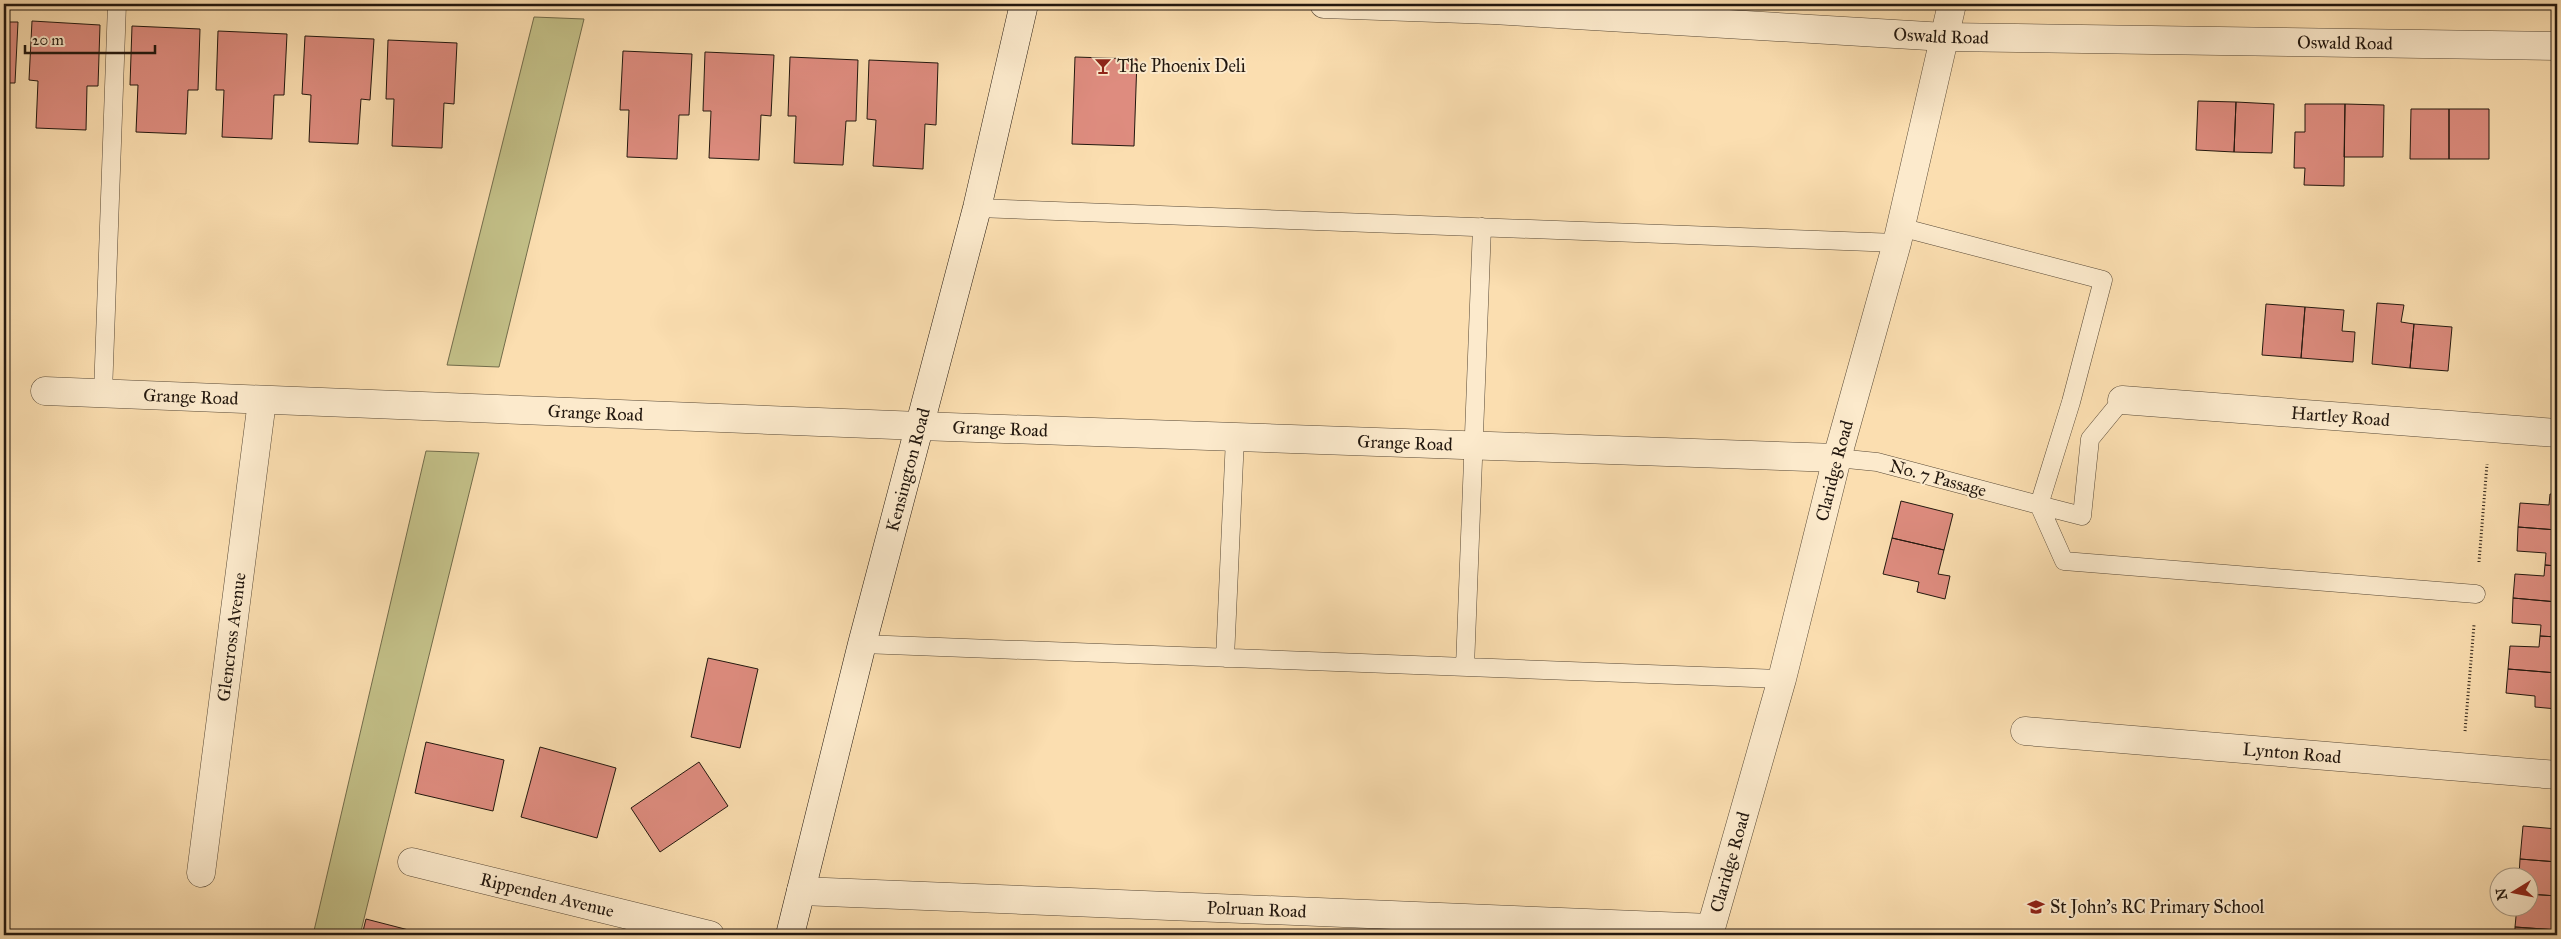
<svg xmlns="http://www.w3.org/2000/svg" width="2561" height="939" font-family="'IM FELL Great Primer',serif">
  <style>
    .green { fill: #c3c088; stroke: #726c4b }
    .building { fill: #de8c7f; stroke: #22170e }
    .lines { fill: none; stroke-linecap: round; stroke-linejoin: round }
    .lane-casing { stroke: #584936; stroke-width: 19 }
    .street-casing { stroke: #584936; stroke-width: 29 }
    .secondary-casing { stroke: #22170e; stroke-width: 29 }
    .path { stroke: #22170e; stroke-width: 3; stroke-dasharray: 1 2.5; stroke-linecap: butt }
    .lane { stroke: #fceacc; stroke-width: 18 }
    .street { stroke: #fceacc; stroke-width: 28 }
    .secondary { stroke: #fceacc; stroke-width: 28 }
    .labels { text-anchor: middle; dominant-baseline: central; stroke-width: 4; stroke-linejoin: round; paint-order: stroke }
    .street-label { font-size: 18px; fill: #22170e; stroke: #fceacc }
    .poi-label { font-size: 18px; fill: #22170e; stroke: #fceacc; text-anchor: start }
  </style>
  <rect width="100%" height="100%" fill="#fbdeb0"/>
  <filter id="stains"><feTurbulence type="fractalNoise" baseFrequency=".004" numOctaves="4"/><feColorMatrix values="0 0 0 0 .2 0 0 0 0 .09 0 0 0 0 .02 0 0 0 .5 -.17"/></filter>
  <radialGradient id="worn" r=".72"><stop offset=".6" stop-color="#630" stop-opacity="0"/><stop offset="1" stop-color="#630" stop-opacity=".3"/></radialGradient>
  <path class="green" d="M534,17L584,19L499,367L447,365Z
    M426,451L479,453L360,935H313Z"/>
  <path class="building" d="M32,21L100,25L98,86H87L86,130L36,128L38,81L29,80Z
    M4,22H18L15,83H5L4,115Z
    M132,26L200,29L198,90H188L186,134L136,132L138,85H130Z
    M218,31L287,34L284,95H274L272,139L222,137L224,90H216Z
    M305,36L374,39L370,100L361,99L358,144L309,142L311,95L302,94Z
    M388,40L457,43L454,104L444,103L442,148L392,146L394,99H386Z
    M623,51L692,54L689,115H679L677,159L627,157L629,110H620Z
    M705,52L774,55L771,116L761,115L759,160L709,158L711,111H703Z
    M790,57L858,60L856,121H846L843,165L794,163L796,116H788Z
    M1075,57L1137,59L1134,146L1072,144Z
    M869,60L938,63L936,125L925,124L923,169L873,166L876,120L867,119Z
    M2198,101L2236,102L2234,152L2196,150Z
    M2236,102L2274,104L2272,153L2234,152Z
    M2305,104H2345L2344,186L2304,185L2305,168H2294L2295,132H2305Z
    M2345,104L2384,105L2383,157H2344Z
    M2411,109H2449V159H2410Z
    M2449,109H2489V159H2449Z
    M2377,303L2404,305L2401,322L2414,324L2410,368L2372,364Z
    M2266,304L2305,307L2301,358L2262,355Z
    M2305,307L2344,310L2342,331L2355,332L2353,362L2301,358Z
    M2414,324L2452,327L2448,371L2410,368Z
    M2556,338H2557V388L2552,387Z
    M2550,494H2557V530L2518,527L2520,503L2549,505Z
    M1901,501L1953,514L1944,550L1892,538Z
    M2518,527L2557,530V566L2545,565L2546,553L2517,551Z
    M1892,538L1944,550L1938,574L1950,576L1945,599L1917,592L1919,582L1883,574Z
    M2545,565L2557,566V602L2513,598L2515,574L2544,576Z
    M2513,598L2557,602V637L2540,636L2541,625L2512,623Z
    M2540,636L2557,637V673L2508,669L2510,646L2539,647Z
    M708,658L758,669L740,748L691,737Z
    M2508,669L2557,673V709L2535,707V696L2506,693Z
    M426,742L504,760L493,811L415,793Z
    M540,747L616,768L597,838L521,817Z
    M699,762L728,806L660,852L631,808Z
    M2523,826L2557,829V862L2520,859Z
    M2520,859L2557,862V896L2528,894V876H2519Z
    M2528,894L2557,896V930L2515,927L2517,906H2528Z
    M366,919L428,935H362Z
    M2515,927L2557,930V935H2515Z"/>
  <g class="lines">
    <g class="lane-casing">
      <path id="lane" d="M977,208L1897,243
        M103,393L117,4
        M1837,458L1877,462L2039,505L2071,402L2103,280L1900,227
        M2039,505L2064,561L2476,594
        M2039,505L2082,516L2090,439L2122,400
        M862,644L1782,679
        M1225,658L1235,438
        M1465,667L1482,227"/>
    </g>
    <g class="street-casing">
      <g id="street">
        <path id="s1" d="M1324,4L1493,10L1945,37L2557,46"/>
        <path id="s2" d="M45,391L920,426L1837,458"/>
        <path id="s3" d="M2122,400L2557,433"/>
        <path id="s4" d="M2025,731L2557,775"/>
        <path id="s5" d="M412,862L710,935"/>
        <path id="s6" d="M201,873L262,401"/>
        <path id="s7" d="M801,891L1711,928"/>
        <path id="s8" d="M1709,935L1782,679L1837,458L1897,243L1952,4"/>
      </g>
    </g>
    <g class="secondary-casing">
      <g id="secondary">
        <path id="s9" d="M790,935L862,644L977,208L1024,4"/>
      </g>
    </g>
    <path class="path" d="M2479,562L2487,464
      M2465,731L2474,625"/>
    <use href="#lane" class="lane"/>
    <use href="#street" class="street"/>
    <use href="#secondary" class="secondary"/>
  </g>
  <defs>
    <g id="bar-bare" transform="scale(1.35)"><path d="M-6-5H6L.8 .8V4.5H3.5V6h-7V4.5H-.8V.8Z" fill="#8f2418" stroke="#fceacc" stroke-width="2.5" paint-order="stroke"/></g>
    <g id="school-bare" transform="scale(1.35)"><path d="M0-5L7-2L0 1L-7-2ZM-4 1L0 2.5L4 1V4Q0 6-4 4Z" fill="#8f2418" stroke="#fceacc" stroke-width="2.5" paint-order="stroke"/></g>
  </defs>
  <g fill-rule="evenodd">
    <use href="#bar-bare" x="1103" y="66"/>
    <use href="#school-bare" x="2036" y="907"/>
  </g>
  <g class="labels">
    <g class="street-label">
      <text stroke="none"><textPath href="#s1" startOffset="618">Oswald Road</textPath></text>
      <text stroke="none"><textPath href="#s1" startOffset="1022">Oswald Road</textPath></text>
      <text stroke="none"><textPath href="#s2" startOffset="146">Grange Road</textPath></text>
      <text stroke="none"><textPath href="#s2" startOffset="551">Grange Road</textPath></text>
      <text stroke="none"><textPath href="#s3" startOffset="219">Hartley Road</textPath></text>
      <text stroke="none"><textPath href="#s2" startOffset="956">Grange Road</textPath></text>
      <text stroke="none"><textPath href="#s2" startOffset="1361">Grange Road</textPath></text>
      <text stroke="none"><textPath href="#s9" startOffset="480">Kensington Road</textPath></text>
      <text stroke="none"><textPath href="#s8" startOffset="481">Claridge Road</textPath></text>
      <text transform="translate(1938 478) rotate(15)">No. 7 Passage</text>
      <text stroke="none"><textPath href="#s6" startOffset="238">Glencross Avenue</textPath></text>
      <text stroke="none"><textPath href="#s4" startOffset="268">Lynton Road</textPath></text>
      <text stroke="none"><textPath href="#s8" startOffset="76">Claridge Road</textPath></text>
      <text stroke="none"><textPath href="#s5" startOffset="139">Rippenden Avenue</textPath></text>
      <text stroke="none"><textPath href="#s7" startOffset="456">Polruan Road</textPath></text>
    </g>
    <g class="poi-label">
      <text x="1117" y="66">The Phoenix Deli</text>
      <text x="2050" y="907">St John's RC Primary School</text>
    </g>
  </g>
  <rect width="2561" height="939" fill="none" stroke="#fbdeb0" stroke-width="20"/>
  <rect x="5" y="5" width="2551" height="929" fill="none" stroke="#22170e" stroke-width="2.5"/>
  <rect x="10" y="10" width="2541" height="919" fill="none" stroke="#22170e"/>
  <g transform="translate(2514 892) rotate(260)"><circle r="24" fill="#fceacc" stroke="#a59680"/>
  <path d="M0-4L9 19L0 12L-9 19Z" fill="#8f2418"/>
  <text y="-8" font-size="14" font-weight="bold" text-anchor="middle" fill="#22170e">N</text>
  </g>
  <path d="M25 45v8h130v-8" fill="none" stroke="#22170e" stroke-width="2.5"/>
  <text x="32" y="45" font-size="15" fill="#22170e" stroke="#fceacc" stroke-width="4" paint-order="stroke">20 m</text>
  <rect width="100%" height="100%" filter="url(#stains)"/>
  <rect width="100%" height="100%" fill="url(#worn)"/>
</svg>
